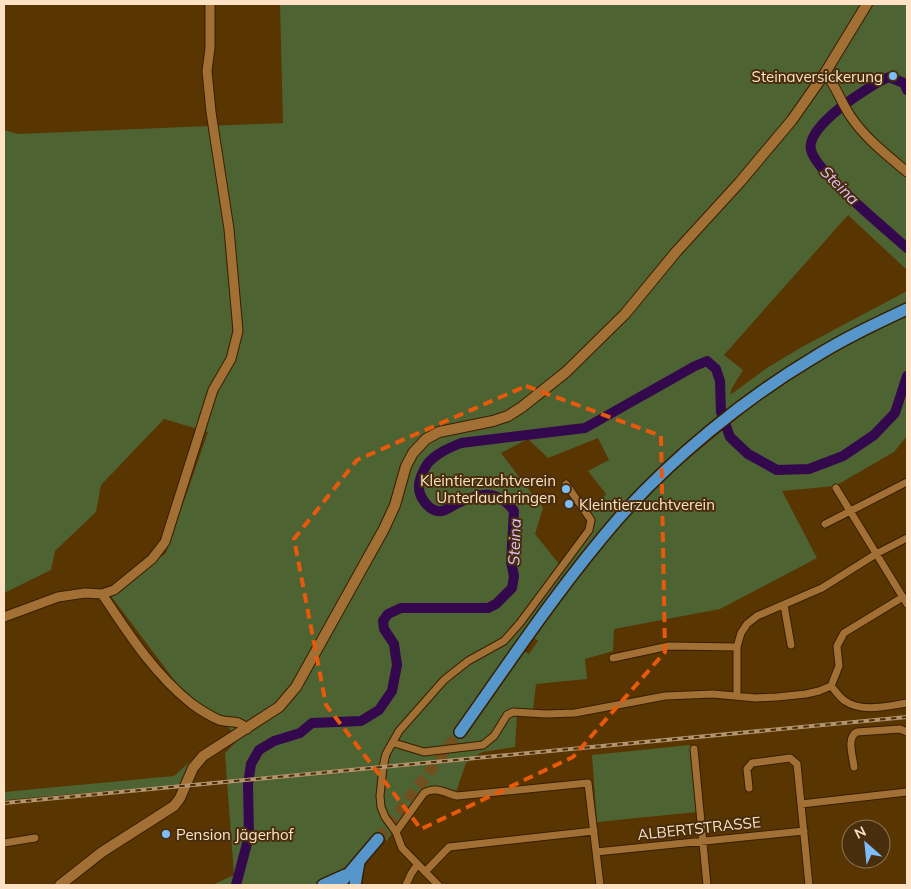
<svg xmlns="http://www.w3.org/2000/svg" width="911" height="889" font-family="Mulish,sans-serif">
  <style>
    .green { fill: #4e6332; fill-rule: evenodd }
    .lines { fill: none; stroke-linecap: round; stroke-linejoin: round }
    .river { stroke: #33084d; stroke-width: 10 }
    .trunk-tunnel { stroke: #724f1e; stroke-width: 11; stroke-dasharray: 11 5.5; stroke-linecap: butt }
    .minor-casing { stroke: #371e00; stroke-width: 9 }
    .tertiary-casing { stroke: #371e00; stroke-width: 11 }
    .secondary-casing { stroke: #371e00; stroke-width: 12 }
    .trunk-casing { stroke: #371e00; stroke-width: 14 }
    .minor { stroke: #a27034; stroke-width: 7 }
    .tertiary { stroke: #a27034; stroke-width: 9 }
    .secondary { stroke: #a27034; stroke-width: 10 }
    .trunk { stroke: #5696ca; stroke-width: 11 }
    .rail-casing { stroke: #b4946d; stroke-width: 4 }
    .rail { stroke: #482e0d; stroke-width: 2; stroke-dasharray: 5.5; stroke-linecap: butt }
    .marked { fill: none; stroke: #e8590c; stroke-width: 4; stroke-dasharray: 10 6; stroke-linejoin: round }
    .poi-dot { fill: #7ebdf9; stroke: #482e0d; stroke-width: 2 }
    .labels { text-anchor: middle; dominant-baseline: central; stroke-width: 4; stroke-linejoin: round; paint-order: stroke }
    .poi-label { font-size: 15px; fill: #fee2c5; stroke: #482e0d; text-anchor: end }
    .street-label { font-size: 15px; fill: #fee2c5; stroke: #482e0d }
    .water-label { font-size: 16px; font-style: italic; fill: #dfc0fc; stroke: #482e0d }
  </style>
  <rect width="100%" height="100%" fill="#593501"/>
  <path class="green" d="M280,4H907V168L849,120L857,132L907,177V270L848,215L724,355L743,370L732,388L730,395L767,368L800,348L907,291V304L863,324L810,353L759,386L687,445L548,600L454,729L464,735L524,651L529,654L538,641L533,637L599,551L625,520L663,481L689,458L767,394L798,374L828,355L907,316V436L894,452L835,486L782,491L817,558L720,609L614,629L613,651L585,659L587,679L536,684L533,710L517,714L515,747L482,752L466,763L456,792C447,791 440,784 430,787C421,789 393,832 387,841L378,831L353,861L344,869L315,885H212L234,875L225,753L240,738L178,685L111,596L166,553L208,432L164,419L101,485L96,512L55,551L51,570L4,593V130L18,134L283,123ZM598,438L609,460L588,471L606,494L587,516L588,524L587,529L559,564L535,534L543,508L501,453L528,439L548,458Z
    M690,745L697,812L597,822L592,755Z
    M192,760L179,785L4,800V792L174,776Z"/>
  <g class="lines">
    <path class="river" d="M907,90L904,83L889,77C870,85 805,126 811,150C816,172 887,230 907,248
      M236,885L249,836L248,784L251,764L259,750L274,741L300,733L312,723L361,721L379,710L392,691L397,665L394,644L384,629L383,621L388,614L401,608H488L496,604L512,588L514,576L511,562L514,511C497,488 479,493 456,504C452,506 446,510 442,511C429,513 418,496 419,485C419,479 425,467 428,463C437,453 449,448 461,443L585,428L695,366L707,361L716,369L720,381L721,412L730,437L748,454L777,470L809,469L843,456L874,435L895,413L907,376"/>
    <path class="trunk-tunnel" d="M378,839L460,732"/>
    <g class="minor-casing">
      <path id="minor" d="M836,488L907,604
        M825,524L907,482
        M784,605L791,645
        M613,658L669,646L737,647
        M831,686C835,690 839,697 845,701C862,713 888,706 907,703
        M737,696V647L741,633L747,624L757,616L822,588L876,554L907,538
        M394,743L424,752L483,745L494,736L507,715L513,712L546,714L575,713L665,696L713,694L756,698L777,697L806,694L819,691L831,686L839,666L837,646L844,633L903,597
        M694,749L707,885
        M854,767C853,757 846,737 857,732L900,729L907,732
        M749,788L747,769L752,763L790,758L797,764L809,885
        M801,804L907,792
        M396,832L424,793C435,786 445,793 457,796L588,783L600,885
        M4,843L35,838
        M596,852L804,831
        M425,872L449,847L594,831
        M406,885L411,874L417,865
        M438,885L402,848L396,832L385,817L381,807L380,796L383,767L386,754L399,731L444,680L468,661L504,641L520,623L589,530L591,520L566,484"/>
    </g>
    <g class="tertiary-casing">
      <path id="tertiary" d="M825,73C837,87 841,103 851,117C866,139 887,155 907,172
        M102,594C128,633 154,674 192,704C199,709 210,716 219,720C231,724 236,718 247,729
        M4,617L58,597L85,593L102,594L114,590L152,559L165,542L213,390L231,359L238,331L229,229L211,112L207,71L210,48V4"/>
    </g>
    <g class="secondary-casing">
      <path id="secondary" d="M60,885L102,852L174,806L180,798L193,768L203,756L279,707L296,687L384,529L395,505L406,466L413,453L426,439L439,432L493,421L508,416L522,407L566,372L625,314L676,252L740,182L792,120L825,73L867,4"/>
    </g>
    <g class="trunk-casing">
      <path id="trunk" d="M460,732C511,660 560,586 618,519C671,459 744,399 813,358C843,339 875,324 907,309
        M323,885L345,875
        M339,885L378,839
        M355,885L359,862"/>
    </g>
    <use href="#minor" class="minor"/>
    <use href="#tertiary" class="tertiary"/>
    <use href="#secondary" class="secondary"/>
    <use href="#trunk" class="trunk"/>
    <g class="rail-casing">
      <path id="rail" d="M4,803L907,717"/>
    </g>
    <use href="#rail" class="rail"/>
  </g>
  <path class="marked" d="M526,386L661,436L665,652L573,757L421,829L326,705L294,539L357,460Z"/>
  <g class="poi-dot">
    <circle cx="893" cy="76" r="5"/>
    <circle cx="566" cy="489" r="5"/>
    <circle cx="569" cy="504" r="5"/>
    <circle cx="166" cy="834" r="5"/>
  </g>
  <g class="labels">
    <g class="poi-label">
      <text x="883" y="76">Steinaversickerung</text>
      <text x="556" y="480">Kleintierzuchtverein<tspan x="556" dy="17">Unterlauchringen</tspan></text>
      <text x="579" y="504" text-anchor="start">Kleintierzuchtverein</text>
      <text x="176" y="834" text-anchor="start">Pension Jägerhof</text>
    </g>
    <g class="street-label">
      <text transform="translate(699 828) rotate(-6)">ALBERTSTRASSE</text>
    </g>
    <g class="water-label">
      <text transform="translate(840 185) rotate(45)">Steina</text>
      <text transform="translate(514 542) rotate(-88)">Steina</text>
    </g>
  </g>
  <rect width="911" height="889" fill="none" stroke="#fee2c5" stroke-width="10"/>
  <g transform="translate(866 844) rotate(333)"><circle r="24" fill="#482e0d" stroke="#917657"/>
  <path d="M0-4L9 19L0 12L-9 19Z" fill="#7ebdf9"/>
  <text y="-8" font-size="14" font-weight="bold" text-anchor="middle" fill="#fee2c5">N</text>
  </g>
</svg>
